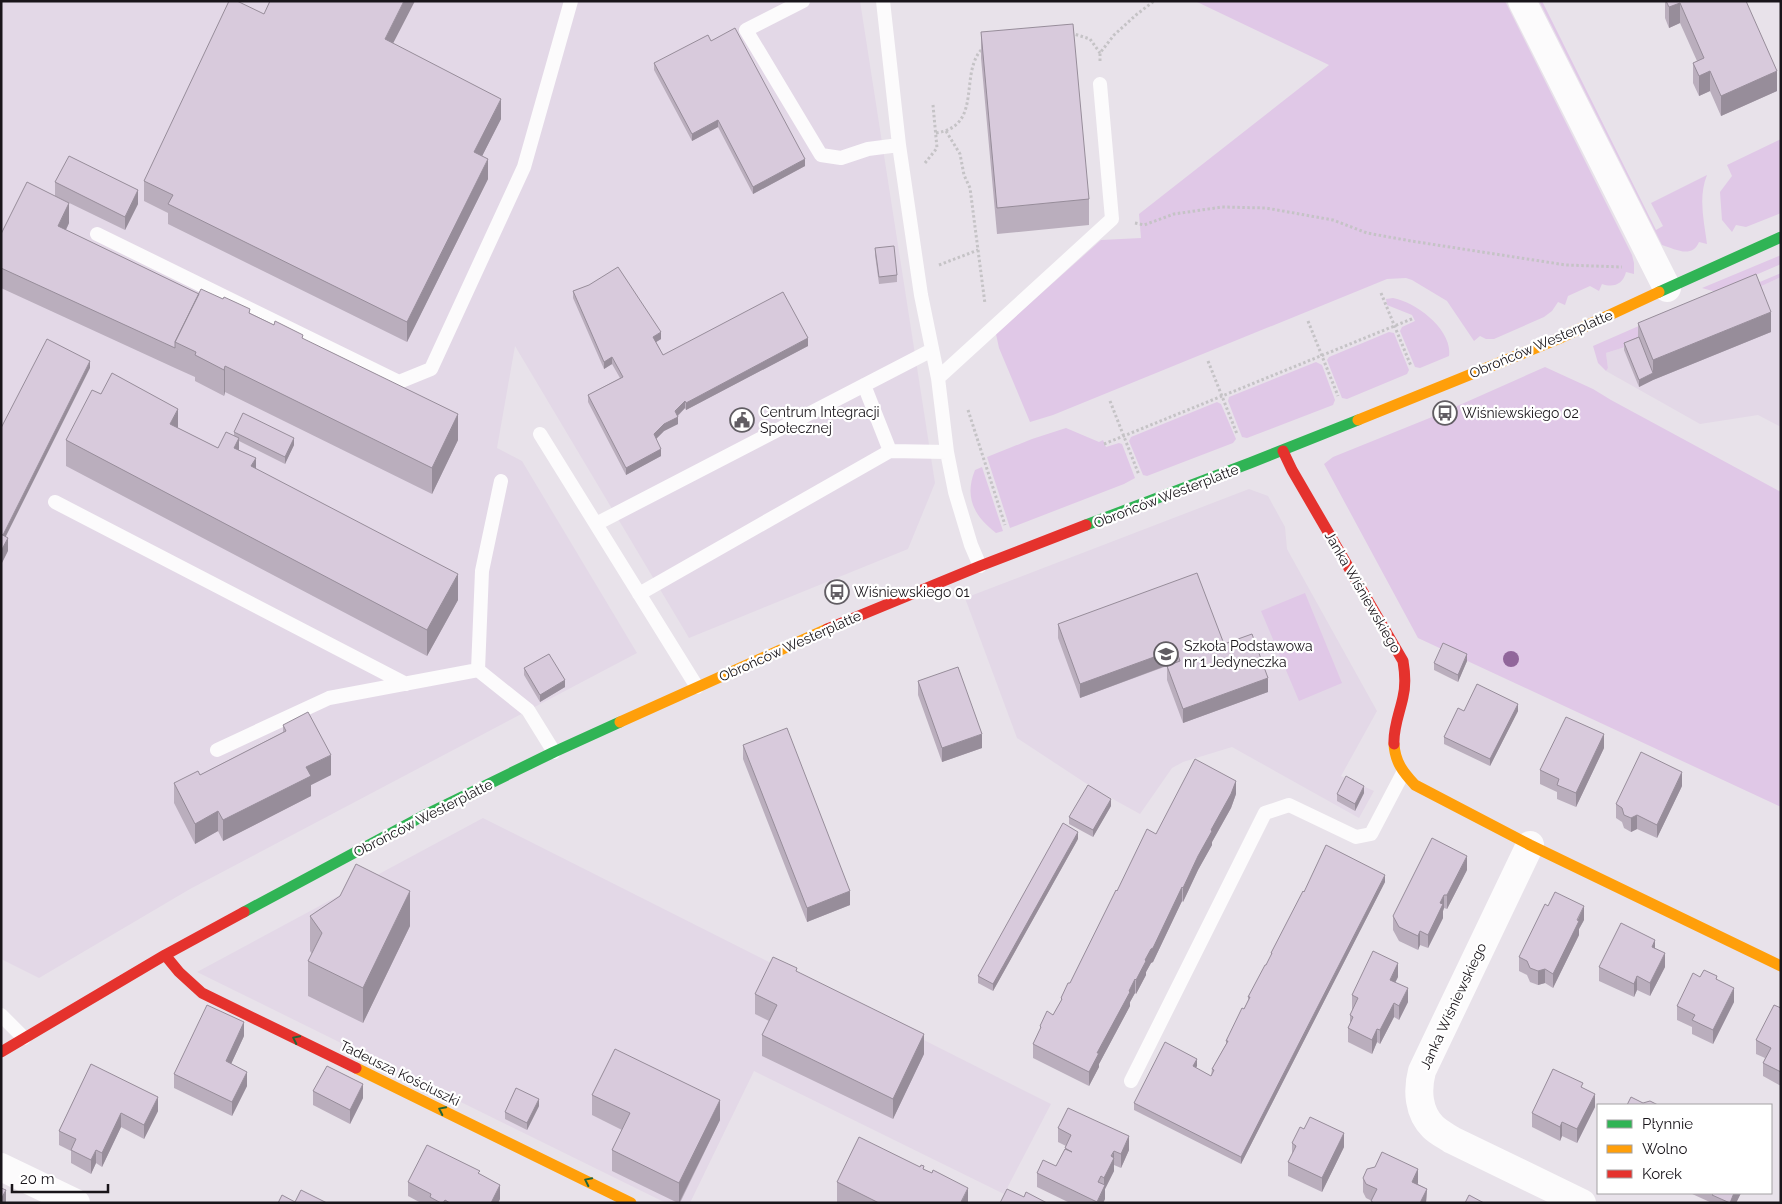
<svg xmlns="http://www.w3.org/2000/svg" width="1782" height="1204" font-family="Raleway,sans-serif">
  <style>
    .built { fill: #e3d8e7 }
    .green { fill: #e0c8e7 }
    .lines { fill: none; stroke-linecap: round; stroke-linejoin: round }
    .path { stroke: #c5c3c6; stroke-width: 3; stroke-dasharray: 2.5 2.5; stroke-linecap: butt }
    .lane { stroke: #fcfbfc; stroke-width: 14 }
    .street { stroke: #fcfbfc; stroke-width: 28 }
    .fast { stroke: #30b455; stroke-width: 11 }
    .slow { stroke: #ff9f0a; stroke-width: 11 }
    .jam { stroke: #e5322d; stroke-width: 11 }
    .tree { fill: #91669b }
    .wall { fill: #baaebd }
    .shaded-wall { fill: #978d9a }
    .building { fill: #d8cadc; stroke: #978d9a }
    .oneway { stroke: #246438 }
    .labels { text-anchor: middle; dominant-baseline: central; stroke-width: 4.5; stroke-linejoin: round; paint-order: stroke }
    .street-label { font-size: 14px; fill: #19151a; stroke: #fff }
    .poi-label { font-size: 14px; fill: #19151a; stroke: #fff; text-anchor: start }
  </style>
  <rect width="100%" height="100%" fill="#e8e2ea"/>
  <path class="built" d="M1,1H860L935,483L908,549L689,638L515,346L497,448L522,461L637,653L190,889L39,978L1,959Z
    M1781,277V427L1758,415L1700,424L1606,371L1608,368L1606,353L1638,343Z
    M1249,489L1268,496L1285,527L1287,549L1377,711L1341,776L1374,791L1359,818L1232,747L1183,762L1172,768L1140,814L1093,788L1017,738L965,598Z
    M483,818L1051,1104L1004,1194L754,1071L690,1203H666L197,972Z"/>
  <path class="green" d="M1195,1H1505L1632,255L1634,263V274L1626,272C1623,284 1614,288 1602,284L1599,291L1590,286L1568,296L1565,305L1558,302L1552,311L1544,317L1494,339H1486L1480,336L1474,341L1447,301L1412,280L1406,278L1387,279L1053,415L1030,422L999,348L996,334L1101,240L1141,238L1139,214L1329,65Z
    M1539,1H1542L1656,230L1663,226L1651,203L1707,175C1698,197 1704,221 1707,244L1699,242C1692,259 1675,249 1662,245Z
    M1781,139V213L1746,227L1736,225L1732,232L1722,220L1720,192L1732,176L1727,165Z
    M1781,255V264L1716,292L1702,288Z
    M1781,273V277L1638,343L1606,353L1608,368L1606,371L1598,363L1593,346L1705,297L1717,300Z
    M1393,298C1416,302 1453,330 1449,356L1420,368L1415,367L1400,331L1402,327L1415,321L1412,315L1387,305L1386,299Z
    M1389,332L1394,333L1409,370L1407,374L1347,399L1342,398L1327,360L1329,357Z
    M1316,362L1322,365L1335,400L1333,405L1247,438L1242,437L1228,401L1229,397Z
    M1545,367L1593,389L1611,400L1781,492V807L1418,638L1324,464L1333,457L1437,415Z
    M1217,402L1221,404L1236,439L1233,443L1147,476L1143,475L1129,441L1131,437Z
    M1066,428L1099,442L1103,440L1106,447L1119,443L1122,444L1135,478L1124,484L1010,528L987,457L1032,439Z
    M982,467L1003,531L996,533C974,516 964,497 975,470Z
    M1305,593L1342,683L1299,701L1261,611Z"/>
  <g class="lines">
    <path class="path" d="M1071,33L1090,39L1100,53
      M1100,61V53L1114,35L1136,15L1154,1
      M946,131L960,154L964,175L970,188L985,304
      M936,133C985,126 957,71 984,47
      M925,163L937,148L933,105
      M1135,223L1144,225L1174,214L1222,207L1266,208L1333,220L1367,233L1411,241L1566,265L1622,267
      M939,265L978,250
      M1381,293L1411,366
      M1308,321L1338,396
      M1208,361L1237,434
      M1110,401L1139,475
      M968,410L1005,525
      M1104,444L1414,318"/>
    <path class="lane" d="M803,1L746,30L821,155L841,158L868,149L899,145
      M883,1L899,145L921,295L938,378L947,452L955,492L971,545L980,566
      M97,234L399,382L431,369L524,167L571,1
      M938,378L1112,219L1100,84
      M540,434L697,687
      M890,451L947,452
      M501,481L482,571L478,670L528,710L554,752
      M55,502L406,684
      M596,524L932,350
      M639,594L890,451L864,385
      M217,750L329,698L478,670
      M1,1015L24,1038
      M1131,1081L1265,813L1289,805L1356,837L1371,834L1403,773"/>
    <path class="street" d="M1522,1L1667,288
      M1530,845L1422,1071C1417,1090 1418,1112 1433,1127C1438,1132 1446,1136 1452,1140L1582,1203
      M1,1167L76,1203"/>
    <path class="fast" d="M1659,292L1781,237
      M1086,525L1250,463L1358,420
      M244,912L421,817L554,752L620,722"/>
    <path class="slow" d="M1358,420L1558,339L1659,292
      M620,722L827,629
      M1394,744C1395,762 1403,772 1415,785L1530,845L1781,966
      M356,1068L631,1203"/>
    <path class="jam" d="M1283,451L1292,470L1403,661C1405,673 1406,685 1403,697C1400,712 1393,728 1394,744
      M827,629L980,566L1086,525
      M165,955L179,972L202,993L356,1068
      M1,1052L165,955L244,912"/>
  </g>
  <circle class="tree" cx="1511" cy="659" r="8"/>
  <path class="wall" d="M1665,1H1746L1777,91L1721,116L1710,91L1699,96L1693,83V63L1697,61L1680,23L1669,28L1665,18Z
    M264,14L393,43L501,119L482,156L488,179L407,342L168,224V213L144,201V181Z
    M981,32L1089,199V225L997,234L981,58Z
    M711,41L805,166L753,194L718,127L692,141L654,70V63Z
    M55,182L138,204L125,230L55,196Z
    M69,223L66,230L199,294L250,313L303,339L458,440L432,494L225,392L224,396L195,381V377L175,368L1,288V234Z
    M875,248L897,275V282L879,284L875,255Z
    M573,291L661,339L656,342L663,355L808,346L686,410L685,408L678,416V424L664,431L656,439L661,456L626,475L588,402V395L620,378L612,364L604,369L573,298Z
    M1638,323L1771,332L1653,380L1639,387L1624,350V343L1638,337Z
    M178,428L218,448L234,436V432L294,445L285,464L239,441V450L256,469L458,600L427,656L66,466V440Z
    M1058,624L1224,644L1268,692L1183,723L1167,680V666L1080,698L1058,638Z
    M1467,661L1458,682L1434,670V663Z
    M524,668L565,687L540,702L524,675Z
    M918,681L982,748L942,762L918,695Z
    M1464,711H1518L1490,766L1444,744V737Z
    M283,725L331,775L311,785V796L223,841L218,831L195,844L174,803V783L200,775L283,732Z
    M743,745L850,905L807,922L743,759Z
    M1604,748L1576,807L1557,799V792L1540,784V770Z
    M1682,786L1657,838L1637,829L1631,832L1624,828L1622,822L1616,818V804Z
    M1364,793L1355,811L1337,801V794Z
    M1236,794L1231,808L1212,842V845L1198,870L1183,902L1182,901L1153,962L1151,963L1146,972V975L1136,994L1135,993L1130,1002V1006L1099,1064V1067L1089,1086L1033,1058V1044L1040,1029V1026L1053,1015L1061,1001V998L1070,983L1117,891L1156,834Z
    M1111,806L1093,837L1069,824V817Z
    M1078,839L993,991L978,983V976Z
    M1467,870L1447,909L1444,908L1443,911V918L1428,948L1420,945L1418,950L1399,941L1393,930V916Z
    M1385,882L1241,1164L1134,1110V1103L1197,1066L1196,1068L1211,1076L1212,1069L1226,1044V1041L1244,1009L1248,1000V997L1266,965L1271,956V953L1304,892Z
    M310,916L410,926L363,1023L308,996V961L312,954L310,951Z
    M1584,920L1579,929V935L1553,988L1545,983L1538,985L1530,982L1527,975L1519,971V957Z
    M1599,967H1665L1650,996L1637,990L1634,997L1599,981Z
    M797,972L924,1054L893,1119L762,1056V1035L769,1021L755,1014V994Z
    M1398,977L1395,982L1408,1002L1399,1020L1394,1017L1380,1044L1377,1042L1372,1054L1348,1042V1028L1350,1024V1015L1353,1010L1352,1009V995Z
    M1700,977L1717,979L1734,1002L1713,1044L1692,1034V1027L1677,1020V1006Z
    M1781,1008V1086L1763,1076V1063L1765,1058L1756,1054V1040Z
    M244,1036L231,1064L247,1086L232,1116L174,1088V1074Z
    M91,1064L158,1111L144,1139L121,1127L102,1167L96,1163L91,1174L71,1163V1151L59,1145V1131Z
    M1583,1088L1595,1107L1577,1143L1562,1136L1560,1141L1532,1127V1113Z
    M313,1091L363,1098L350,1124L313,1105Z
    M592,1095L720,1120L680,1203H678L612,1171V1150L622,1130L592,1115Z
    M539,1106L527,1130L505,1119V1112Z
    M1058,1128L1129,1150L1121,1168L1114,1165V1171L1105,1189V1199L1103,1203H1070L1037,1187V1173L1056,1166L1065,1149L1066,1146L1058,1142Z
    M1292,1143L1344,1147L1322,1192L1288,1176V1162L1292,1156Z
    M924,1169L968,1203L837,1202V1182Z
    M480,1174L500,1199L498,1203H421L408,1196V1182Z
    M1363,1178L1418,1183V1184L1427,1189L1426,1203H1371L1372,1201L1366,1198L1363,1192Z
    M1690,1193H1741L1736,1203H1712Z"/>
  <path class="shaded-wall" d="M404,1H415L385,59V39Z
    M1680,3V23L1669,28V7Z
    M1710,71V91L1699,96V76Z
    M1777,71V91L1721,116V96Z
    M501,99V119L474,172V152Z
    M718,120V127L692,141V134Z
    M488,159V179L407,342V322Z
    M805,159V166L753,194V187Z
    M138,190V204L125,230V217Z
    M69,203V223L58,246V226Z
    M1771,312V332L1653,380L1639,387V380L1653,373V360Z
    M661,332V339L653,344V337Z
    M808,338V346L686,410V403Z
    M612,357V364L604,369V362Z
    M90,361V368L1,546V539Z
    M225,366V392L224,396V370Z
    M685,401V408L675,418L678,417V424L664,431L654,441V434Z
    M178,409V435L170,424Z
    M458,414V440L432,494V468Z
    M239,438V464L234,448Z
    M294,438V445L285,464V457Z
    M661,449V456L626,475V468Z
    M256,458V484L251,466Z
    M8,538V551L1,565V551Z
    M458,574V600L427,656V630Z
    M1176,649V662L1080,698V684Z
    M1467,654V661L1458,682V675Z
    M1268,678V692L1183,723V709Z
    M565,680V687L540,702V695Z
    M1518,704V711L1490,766V759Z
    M982,734V748L942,762V748Z
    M1604,734V748L1576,807V793Z
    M331,755V775L311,785V796L223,841V820L306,767Z
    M1682,772V786L1657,838V825Z
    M1236,781V794L1231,808L1212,842V845L1198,870L1183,902V888L1198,856Z
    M1364,786V793L1355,811V804Z
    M1111,799V806L1093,837V830Z
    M218,811V831L195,844V824Z
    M1637,815V829L1631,832V818Z
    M1078,832V839L993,991V984Z
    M1467,856V870L1447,909V895Z
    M1385,875V882L1241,1164V1157Z
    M1182,887V901L1153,962L1151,963L1146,972V975L1136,994V980L1145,960Z
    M410,891V926L363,1023V988Z
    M850,891V905L807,922V908Z
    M1444,895V908L1443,911V918L1428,948V935L1440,903Z
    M1584,906V920L1579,929V935L1553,988V974Z
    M1420,931V945L1418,950V936Z
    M1655,940V954L1652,947Z
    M1665,953V967L1650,996V983Z
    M1398,963V977L1390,993V980Z
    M1545,969V983L1538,985V971Z
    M1637,976V990L1634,997V984Z
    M1135,979V993L1130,1002V1006L1099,1064V1067L1089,1086V1072L1097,1053Z
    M1408,988V1002L1399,1020V1006Z
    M1734,988V1002L1713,1044V1030Z
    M1394,1003V1017L1380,1044V1030Z
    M244,1022V1036L226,1075V1061Z
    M1377,1029V1042L1372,1054V1040Z
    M924,1034V1054L893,1119V1099Z
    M1197,1059V1066L1193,1073V1066Z
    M247,1072V1086L232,1116V1102Z
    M363,1084V1098L350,1124V1110Z
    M1595,1094V1107L1577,1143V1129Z
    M158,1097V1111L144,1139V1125Z
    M539,1099V1106L527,1130V1123Z
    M720,1100V1120L679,1203V1183Z
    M121,1113V1127L102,1167V1153Z
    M1562,1122V1136L1560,1141V1127Z
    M1344,1133V1147L1322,1192V1178Z
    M1129,1136V1150L1121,1168V1154Z
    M96,1150V1163L91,1174V1160Z
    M1114,1151V1171L1105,1189V1199L1103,1203H1097L1104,1187V1178Z
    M1418,1169V1183L1412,1196V1182Z
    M500,1185V1199L498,1203H491Z
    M968,1188V1203H961Z
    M1427,1189L1426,1203H1420Z
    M6,1190V1203H1V1199Z
    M1734,1193H1741L1736,1203H1730Z"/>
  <path class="building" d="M229,1H237L264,14L270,1H404L385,39L501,99L474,152L488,159L407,322L168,204L173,195L144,181Z
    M1666,1H1746L1777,71L1721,96L1710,71L1699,76L1693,63L1704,58L1680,3L1669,7Z
    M1073,24L1089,199L997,208L981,32Z
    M735,28L805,159L753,187L718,120L692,134L654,63L708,35L711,41Z
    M69,156L138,190L125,217L55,182Z
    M27,182L69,203L58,226L199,294L175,342V348L1,268V234Z
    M894,246L897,275L879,277L875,248Z
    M618,267L661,332L653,337L663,355L783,292L808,338L686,403L685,401L675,411L678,417L664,424L654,434L661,449L626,468L588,395L623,377L612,357L604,362L573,291L589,285Z
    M1756,274L1771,312L1653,360L1638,323Z
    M201,289L223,299L224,297L250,309L249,313L274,325L275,321L303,335L302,338L458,414L432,468L225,366L224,370L195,355L196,352L175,342Z
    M1639,337L1653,373L1639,380L1624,343Z
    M47,339L90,361L3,535L1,534V428Z
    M112,373L178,409L170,424L218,448L226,432L239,438L234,448L256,458L251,466L458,574L427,630L66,440L92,390L101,394Z
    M243,413L294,438L285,457L234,432Z
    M1,534L8,538L1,551Z
    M1197,573L1224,644L1252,634L1268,678L1183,709L1167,666L1180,661L1176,649L1080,684L1058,624Z
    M1443,643L1467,654L1458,675L1434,663Z
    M549,654L565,680L540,695L524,668Z
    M958,667L982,734L942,748L918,681Z
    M1477,684L1518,704L1490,759L1444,737L1458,708L1464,711Z
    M308,712L331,755L306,767L311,776L223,820L218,811L195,824L174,783L198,771L200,775L286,731L283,725Z
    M1566,717L1604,734L1576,793L1557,785L1559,779L1540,770Z
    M787,728L850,891L807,908L743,745Z
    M1641,752L1682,772L1657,825L1637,815L1631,818L1624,815L1622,808L1616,804Z
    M1195,759L1236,781L1231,794L1211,830L1212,831L1198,856L1183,888L1182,887L1153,948L1151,949L1145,960L1146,961L1136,980L1135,979L1129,991L1130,992L1097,1053H1099L1089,1072L1033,1044L1041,1027L1040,1026L1047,1011L1053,1015L1062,999L1061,998L1068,983H1070L1116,890L1117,891L1147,829L1156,834Z
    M1346,776L1364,786L1355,804L1337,794Z
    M1088,785L1111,799L1093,830L1069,817Z
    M1063,823L1078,832L993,984L978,976Z
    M1432,838L1467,856L1447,895H1444L1440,903L1443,904L1428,935L1420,931L1418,936L1399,927L1393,916Z
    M1326,845L1385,875L1241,1157L1134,1103L1165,1042L1197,1059L1193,1066L1211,1076L1214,1070L1212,1069L1228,1041H1226L1242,1008L1244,1009L1250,997H1248L1265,965H1266L1272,953H1271L1303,891L1304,892Z
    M356,864L410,891L363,988L308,961L322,933L310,916L340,896Z
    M1555,892L1584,906L1577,920L1579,921L1553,974L1545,969L1538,971L1530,968L1527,961L1519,957L1545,904L1548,906Z
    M1621,923L1655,940L1652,947L1665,953L1650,983L1637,976L1634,984L1599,967Z
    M1373,951L1398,963L1390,980L1408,988L1399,1006L1394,1003L1380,1030L1377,1029L1372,1040L1348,1028L1353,1017L1350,1015L1358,998L1352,995Z
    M773,957L797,968L796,971L924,1034L893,1099L762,1035L777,1005L755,994Z
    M1704,970L1717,976L1716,979L1734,988L1713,1030L1692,1020L1695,1015L1677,1006L1693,973L1700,977Z
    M207,1005L244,1022L226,1061L247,1072L232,1102L174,1074Z
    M1774,1005L1781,1008V1072L1763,1063L1771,1048L1756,1040Z
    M615,1049L720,1100L679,1183L612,1150L630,1113L592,1095Z
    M91,1064L158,1097L144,1125L121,1113L102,1153L96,1150L91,1160L71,1150L76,1139L59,1131Z
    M327,1066L363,1084L350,1110L313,1091Z
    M1553,1069L1583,1083L1581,1087L1595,1094L1577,1129L1562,1122L1560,1127L1532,1113Z
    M516,1088L539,1099L527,1123L505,1112Z
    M1631,1097L1643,1103L1650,1101L1658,1105H1627Z
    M1068,1108L1129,1136L1121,1154L1114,1151L1111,1156L1114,1158L1104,1178L1101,1176L1098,1182L1105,1185L1097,1202L1037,1173L1043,1160L1056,1166L1065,1149L1072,1152L1065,1148L1071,1135L1058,1128Z
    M1310,1117L1344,1133L1322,1178L1288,1162L1296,1146L1292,1143L1300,1127L1304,1129Z
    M859,1137L920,1167L921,1165L924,1166L923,1169L932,1173L933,1170L968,1188L961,1202L963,1203H879L837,1182Z
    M427,1145L480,1171L478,1173L500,1185L491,1203H450L445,1200L443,1203H441L430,1197L431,1194L408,1182Z
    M1382,1152L1418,1169L1412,1182L1427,1189L1420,1203H1374L1371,1201L1377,1189L1366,1184L1363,1178L1367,1169L1375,1167Z
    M1,1188L6,1190L1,1199Z
    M1007,1189L1024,1197L1026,1192L1047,1203H1000Z
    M301,1190L327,1203H278L282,1195L295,1202Z
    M1714,1193H1734L1730,1203L1712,1195Z
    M1469,1195L1484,1203H1465Z"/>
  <defs><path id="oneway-chevron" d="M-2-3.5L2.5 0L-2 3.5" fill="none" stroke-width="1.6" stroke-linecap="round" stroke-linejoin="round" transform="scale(1.25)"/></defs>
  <g class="oneway">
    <use href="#oneway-chevron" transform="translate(296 1039) rotate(-154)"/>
    <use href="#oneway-chevron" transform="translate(442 1110) rotate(-154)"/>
    <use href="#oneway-chevron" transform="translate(588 1181) rotate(-154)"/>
  </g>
  <defs>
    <g id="bus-ring" transform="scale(1.25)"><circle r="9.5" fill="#fff" stroke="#615d63" stroke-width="1.5"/><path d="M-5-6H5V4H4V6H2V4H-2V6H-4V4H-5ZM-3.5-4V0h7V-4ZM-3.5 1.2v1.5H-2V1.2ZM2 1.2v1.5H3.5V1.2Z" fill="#615d63"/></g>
    <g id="civic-ring" transform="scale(1.25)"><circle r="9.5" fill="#fff" stroke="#615d63" stroke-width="1.5"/><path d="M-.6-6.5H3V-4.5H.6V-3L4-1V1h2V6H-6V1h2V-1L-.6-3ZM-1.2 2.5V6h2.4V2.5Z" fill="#615d63"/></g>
    <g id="school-ring" transform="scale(1.25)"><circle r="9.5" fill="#fff" stroke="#615d63" stroke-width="1.5"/><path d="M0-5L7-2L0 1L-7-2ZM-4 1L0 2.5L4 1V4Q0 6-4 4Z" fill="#615d63"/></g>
  </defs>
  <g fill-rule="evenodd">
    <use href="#bus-ring" x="1445" y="413"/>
    <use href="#civic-ring" x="742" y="420"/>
    <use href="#bus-ring" x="837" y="592"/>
    <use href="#school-ring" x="1166" y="654"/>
  </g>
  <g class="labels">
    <g class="street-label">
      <text transform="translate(1541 344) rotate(-23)">Obrońców Westerplatte</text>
      <text transform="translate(1166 496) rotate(-21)">Obrońców Westerplatte</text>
      <text transform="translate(1363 592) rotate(60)">Janka Wiśniewskiego</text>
      <text transform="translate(790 646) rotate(-24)">Obrońców Westerplatte</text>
      <text transform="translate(423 818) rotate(-27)">Obrońców Westerplatte</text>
      <text transform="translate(1453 1006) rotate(-65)">Janka Wiśniewskiego</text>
      <text transform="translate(400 1073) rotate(26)">Tadeusza Kościuszki</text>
    </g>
    <g class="poi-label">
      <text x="760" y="412">Centrum Integracji<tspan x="760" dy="16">Społecznej</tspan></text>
      <text x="1462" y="413">Wiśniewskiego 02</text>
      <text x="854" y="592">Wiśniewskiego 01</text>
      <text x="1184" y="646">Szkoła Podstawowa<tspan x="1184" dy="16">nr 1 Jedyneczka</tspan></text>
    </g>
  </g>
  <rect width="1782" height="1204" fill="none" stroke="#19151a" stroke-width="5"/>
  <rect x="1597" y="1104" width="175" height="90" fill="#ffffff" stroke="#a3a1a3"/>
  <rect x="1607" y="1120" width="25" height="8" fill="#30b455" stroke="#a3a1a3"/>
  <text x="1642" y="1129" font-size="15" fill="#19151a">Płynnie</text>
  <rect x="1607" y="1145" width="25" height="8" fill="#ff9f0a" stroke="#a3a1a3"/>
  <text x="1642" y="1154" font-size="15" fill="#19151a">Wolno</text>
  <rect x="1607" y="1170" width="25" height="8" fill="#e5322d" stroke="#a3a1a3"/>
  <text x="1642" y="1179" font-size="15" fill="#19151a">Korek</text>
  <path d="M12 1184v8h96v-8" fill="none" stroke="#19151a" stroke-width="2.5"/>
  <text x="20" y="1184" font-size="15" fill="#19151a" stroke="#ffffff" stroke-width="4" paint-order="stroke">20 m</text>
</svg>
